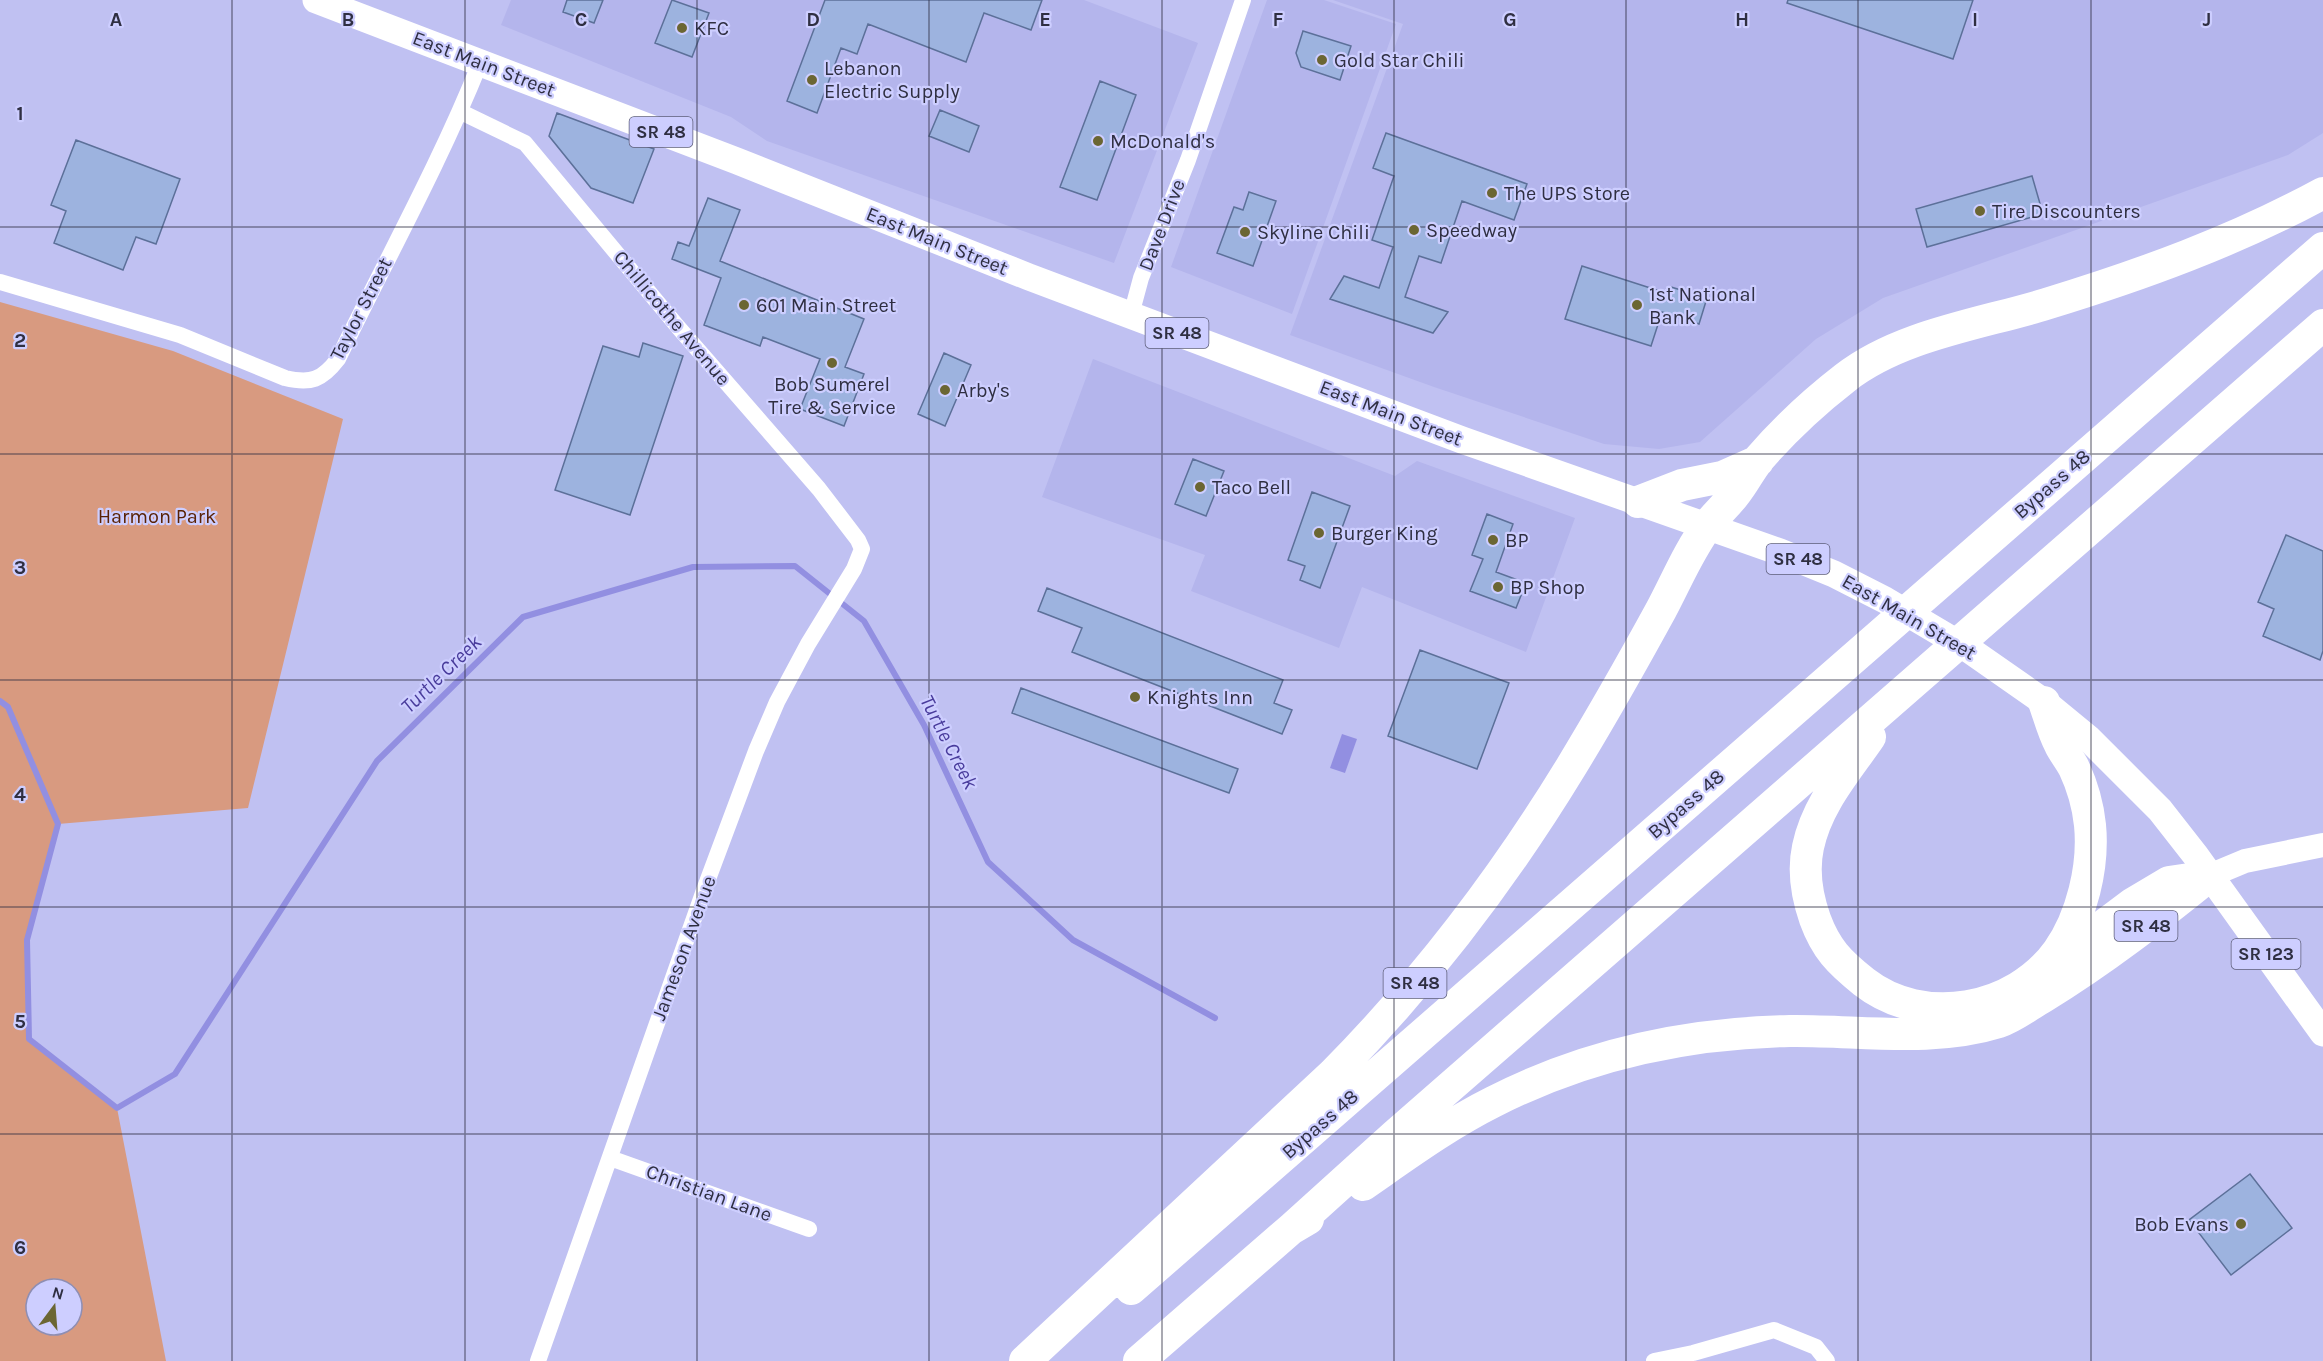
<svg xmlns="http://www.w3.org/2000/svg" width="2323" height="1361" font-family="Karla,sans-serif">
  <style>
    .built { fill: #b4b5ec }
    .green { fill: #d89a80; fill-rule: evenodd }
    .water { fill: #928fe1 }
    .lines { fill: none; stroke-linecap: round; stroke-linejoin: round }
    .stream { stroke: #928fe1; stroke-width: 6 }
    .building { fill: #9db3df; stroke: #5c7099; stroke-width: 1.5 }
    .street { stroke: #fff; stroke-width: 16 }
    .secondary { stroke: #fff; stroke-width: 24 }
    .primary { stroke: #fff; stroke-width: 27 }
    .highway { stroke: #fff; stroke-width: 32 }
    .grid { fill: none; stroke: #2f2f42; stroke-width: 1.5; stroke-opacity: 0.55 }
    .poi-dot { fill: #6b6633; stroke: #cdceff; stroke-width: 2 }
    .labels { text-anchor: middle; dominant-baseline: central; stroke-width: 4.5; stroke-linejoin: round; paint-order: stroke }
    .shield { fill: #cdceff; stroke: #5e5f7b; stroke-width: 1.5 }
    .shield-label { font-size: 18px; font-weight: bold; fill: #2f2f42 }
    .poi-label { font-size: 20px; fill: #2f2f42; stroke: #cdceff; text-anchor: start }
    .street-label { font-size: 20px; fill: #2f2f42; stroke: #cdceff }
    .park-label { font-size: 20px; fill: #592205; stroke: #cdceff }
    .water-label { font-size: 21px; font-style: italic; fill: #493c9c; stroke: #cdceff }
    .grid-label { font-size: 20px; text-anchor: middle; font-weight: bold; fill: #2f2f42; stroke: #cdceff; stroke-width: 4.5; stroke-linejoin: round; paint-order: stroke }
  </style>
  <rect width="100%" height="100%" fill="#c0c1f2"/>
  <path class="built" d="M511,0H1084L1198,43L1114,263L767,141L731,117L501,25Z
    M1267,0H1324L1396,24L1292,314L1171,267Z
    M1333,0H2323V133L2288,155L1883,298L1816,339L1700,442L1659,449L1604,444L1434,387L1290,335L1403,24Z
    M1093,359L1395,476L1417,461L1575,518L1526,652L1362,587L1339,648L1191,591L1205,555L1042,497Z"/>
  <path class="green" d="M0,302L173,351L343,419L248,808L58,824L27,940L29,1039L117,1108L166,1361H0ZM36,1289H72V1325H36Z"/>
  <path class="water" d="M1342,734L1357,739L1345,773L1330,768Z"/>
  <g class="lines">
    <path class="stream" d="M0,701L8,707L58,824L27,940L29,1039L117,1108L175,1074L377,761L523,617L693,567L795,566L864,621L924,725L988,862L1073,940L1215,1018"/>
  </g>
  <path class="building" d="M567,0H603L594,23L563,12Z
    M672,0L709,13L692,57L655,43Z
    M825,0H1042L1031,30L984,13L966,62L868,24L857,54L841,48L817,113L787,101Z
    M1788,0H1973L1953,59L1787,3Z
    M1303,31L1351,46L1340,80L1301,67L1296,53Z
    M1100,81L1136,95L1097,200L1060,187Z
    M940,110L979,126L969,152L929,136Z
    M557,113L654,149L633,203L591,188L549,136Z
    M1386,133L1527,184L1514,220L1462,201L1441,263L1419,256L1405,297L1448,312L1433,333L1330,299L1344,276L1379,288L1393,247L1372,240L1394,176L1373,168Z
    M76,140L180,179L156,244L136,237L123,270L54,243L66,211L51,205Z
    M2032,176L2043,214L1927,247L1916,209Z
    M1249,192L1276,201L1253,266L1217,253L1234,207L1243,210Z
    M708,198L740,210L720,261L864,319L845,367L864,374L844,426L800,409L820,359L763,337L760,346L704,325L721,278L672,259L678,242L689,246Z
    M1582,266L1669,294L1671,287L1707,298L1699,324L1662,312L1651,346L1565,319Z
    M643,343L683,356L630,515L555,490L603,346L639,357Z
    M944,353L971,365L945,426L918,414Z
    M1193,459L1224,471L1206,516L1175,504Z
    M1312,492L1350,506L1320,588L1300,580L1305,566L1288,560Z
    M1487,514L1513,524L1496,572L1526,583L1516,608L1470,591L1483,559L1472,555Z
    M2286,535L2323,551V651L2320,660L2263,636L2274,609L2258,602Z
    M1047,588L1283,680L1274,703L1292,710L1282,734L1072,652L1082,628L1038,611Z
    M1420,650L1509,683L1477,769L1388,736Z
    M1021,688L1238,769L1229,793L1012,713Z
    M2250,1174L2292,1228L2231,1275L2189,1220Z"/>
  <g class="lines">
    <path class="street" d="M461,112L525,143L678,327L819,489L858,540L862,549L854,569L808,644L777,702L756,751L704,890L538,1361
      M0,282L180,335L285,378C311,384 322,380 338,359C386,260 439,165 480,63
      M1131,315L1141,278L1188,160L1243,0
      M610,1158L809,1229
      M1654,1361L1693,1353L1774,1330L1816,1347L1827,1361"/>
    <path class="secondary" d="M2209,876L2245,861L2323,845"/>
    <path class="primary" d="M316,0L737,161L1029,277L1462,440L1780,552L1834,574L1885,600L1971,651L2044,702L2089,739L2160,810L2196,856L2323,1033"/>
    <path class="highway" d="M1638,502L1682,485L1722,477L1758,461
      M1870,737C1846,772 1817,804 1808,847C1803,870 1807,896 1815,919C1826,949 1839,962 1864,982C1923,1028 2015,1011 2058,951C2082,917 2094,866 2090,825C2088,806 2082,785 2074,768C2070,760 2064,753 2060,745C2053,732 2049,716 2044,702
      M2056,961L2132,904L2169,882L2203,877
      M1363,1185C1405,1156 1447,1125 1493,1102C1585,1055 1687,1033 1790,1031C1858,1030 1932,1043 1999,1022C2014,1017 2029,1005 2043,997C2102,961 2156,919 2209,876
      M1291,1229L1395,1135L2323,325
      M1131,1289L2323,248
      M1025,1361L1333,1074C1424,982 1504,877 1571,767C1602,716 1632,663 1661,610C1676,582 1689,550 1708,525C1716,514 1727,505 1735,494C1744,483 1750,470 1759,459C1784,430 1814,402 1845,378C1900,335 1981,324 2046,304C2141,275 2235,241 2323,193
      M1139,1361L1291,1229L1308,1219"/>
  </g>
  <path class="grid" d="M232,0V1361M465,0V1361M697,0V1361M929,0V1361M1162,0V1361M1394,0V1361M1626,0V1361M1858,0V1361M2091,0V1361M0,227H2323M0,454H2323M0,680H2323M0,907H2323M0,1134H2323"/>
  <g class="poi-dot">
    <circle cx="682" cy="28" r="6"/>
    <circle cx="1322" cy="60" r="6"/>
    <circle cx="812" cy="80" r="6"/>
    <circle cx="1098" cy="141" r="6"/>
    <circle cx="1492" cy="193" r="6"/>
    <circle cx="1980" cy="211" r="6"/>
    <circle cx="1414" cy="230" r="6"/>
    <circle cx="1245" cy="232" r="6"/>
    <circle cx="744" cy="305" r="6"/>
    <circle cx="1637" cy="305" r="6"/>
    <circle cx="832" cy="363" r="6"/>
    <circle cx="945" cy="390" r="6"/>
    <circle cx="1200" cy="487" r="6"/>
    <circle cx="1319" cy="533" r="6"/>
    <circle cx="1493" cy="540" r="6"/>
    <circle cx="1498" cy="587" r="6"/>
    <circle cx="1135" cy="697" r="6"/>
    <circle cx="2241" cy="1224" r="6"/>
  </g>
  <g class="labels">
    <g class="shield">
      <rect x="629.5" y="117" width="63" height="30" rx="4.5"/>
      <rect x="1145.5" y="318" width="63" height="30" rx="4.5"/>
      <rect x="1766.5" y="544" width="63" height="30" rx="4.5"/>
      <rect x="2114.5" y="911" width="63" height="30" rx="4.5"/>
      <rect x="2231.5" y="939" width="69" height="30" rx="4.5"/>
      <rect x="1383.5" y="968" width="63" height="30" rx="4.5"/>
    </g>
    <g class="shield-label">
      <text x="661" y="132">SR 48</text>
      <text x="1177" y="333">SR 48</text>
      <text x="1798" y="559">SR 48</text>
      <text x="2146" y="926">SR 48</text>
      <text x="2266" y="954">SR 123</text>
      <text x="1415" y="983">SR 48</text>
    </g>
    <g class="poi-label">
      <text x="694" y="28">KFC</text>
      <text x="1334" y="60">Gold Star Chili</text>
      <text x="824" y="68">Lebanon<tspan x="824" dy="23">Electric Supply</tspan></text>
      <text x="1110" y="141">McDonald's</text>
      <text x="1504" y="193">The UPS Store</text>
      <text x="1992" y="211">Tire Discounters</text>
      <text x="1426" y="230">Speedway</text>
      <text x="1257" y="232">Skyline Chili</text>
      <text x="1649" y="294">1st National<tspan x="1649" dy="23">Bank</tspan></text>
      <text x="756" y="305">601 Main Street</text>
      <text x="832" y="384" text-anchor="middle">Bob Sumerel<tspan x="832" dy="23">Tire &amp; Service</tspan></text>
      <text x="957" y="390">Arby's</text>
      <text x="1212" y="487">Taco Bell</text>
      <text x="1331" y="533">Burger King</text>
      <text x="1505" y="540">BP</text>
      <text x="1510" y="587">BP Shop</text>
      <text x="1147" y="697">Knights Inn</text>
      <text x="2229" y="1224" text-anchor="end">Bob Evans</text>
    </g>
    <g class="street-label">
      <text transform="translate(484 64) rotate(21)">East Main Street</text>
      <text transform="translate(1162 225) rotate(-69)">Dave Drive</text>
      <text transform="translate(937 241) rotate(22)">East Main Street</text>
      <text transform="translate(361 309) rotate(-63)">Taylor Street</text>
      <text transform="translate(672 318) rotate(50)">Chillicothe Avenue</text>
      <text transform="translate(1391 413) rotate(21)">East Main Street</text>
      <text transform="translate(2052 484) rotate(-41)">Bypass 48</text>
      <text transform="translate(1909 617) rotate(30)">East Main Street</text>
      <text transform="translate(1686 804) rotate(-41)">Bypass 48</text>
      <text transform="translate(684 948) rotate(-70)">Jameson Avenue</text>
      <text transform="translate(1320 1124) rotate(-41)">Bypass 48</text>
      <text transform="translate(709 1193) rotate(20)">Christian Lane</text>
    </g>
    <g class="park-label">
      <text x="157" y="516">Harmon Park</text>
    </g>
    <g class="water-label">
      <text transform="translate(441 674) rotate(-44)">Turtle Creek</text>
      <text transform="translate(949 742) rotate(63)">Turtle Creek</text>
    </g>
  </g>
  <g class="grid-label">
    <text x="116" y="26">A</text>
    <text x="348" y="26">B</text>
    <text x="581" y="26">C</text>
    <text x="813" y="26">D</text>
    <text x="1045" y="26">E</text>
    <text x="1278" y="26">F</text>
    <text x="1510" y="26">G</text>
    <text x="1742" y="26">H</text>
    <text x="1975" y="26">I</text>
    <text x="2207" y="26">J</text>
    <text x="20" y="120">1</text>
    <text x="20" y="347">2</text>
    <text x="20" y="574">3</text>
    <text x="20" y="801">4</text>
    <text x="20" y="1028">5</text>
    <text x="20" y="1254">6</text>
  </g>
  <g transform="translate(54 1307) rotate(16)"><circle r="28" fill="#cdceff" stroke="#8e8eb3" stroke-width="1.5"/>
  <path d="M0-4.5L10 22L0 15L-10 22Z" fill="#6b6633"/>
  <text y="-9" font-size="16" font-weight="bold" text-anchor="middle" fill="#2f2f42">N</text>
  </g>
</svg>
